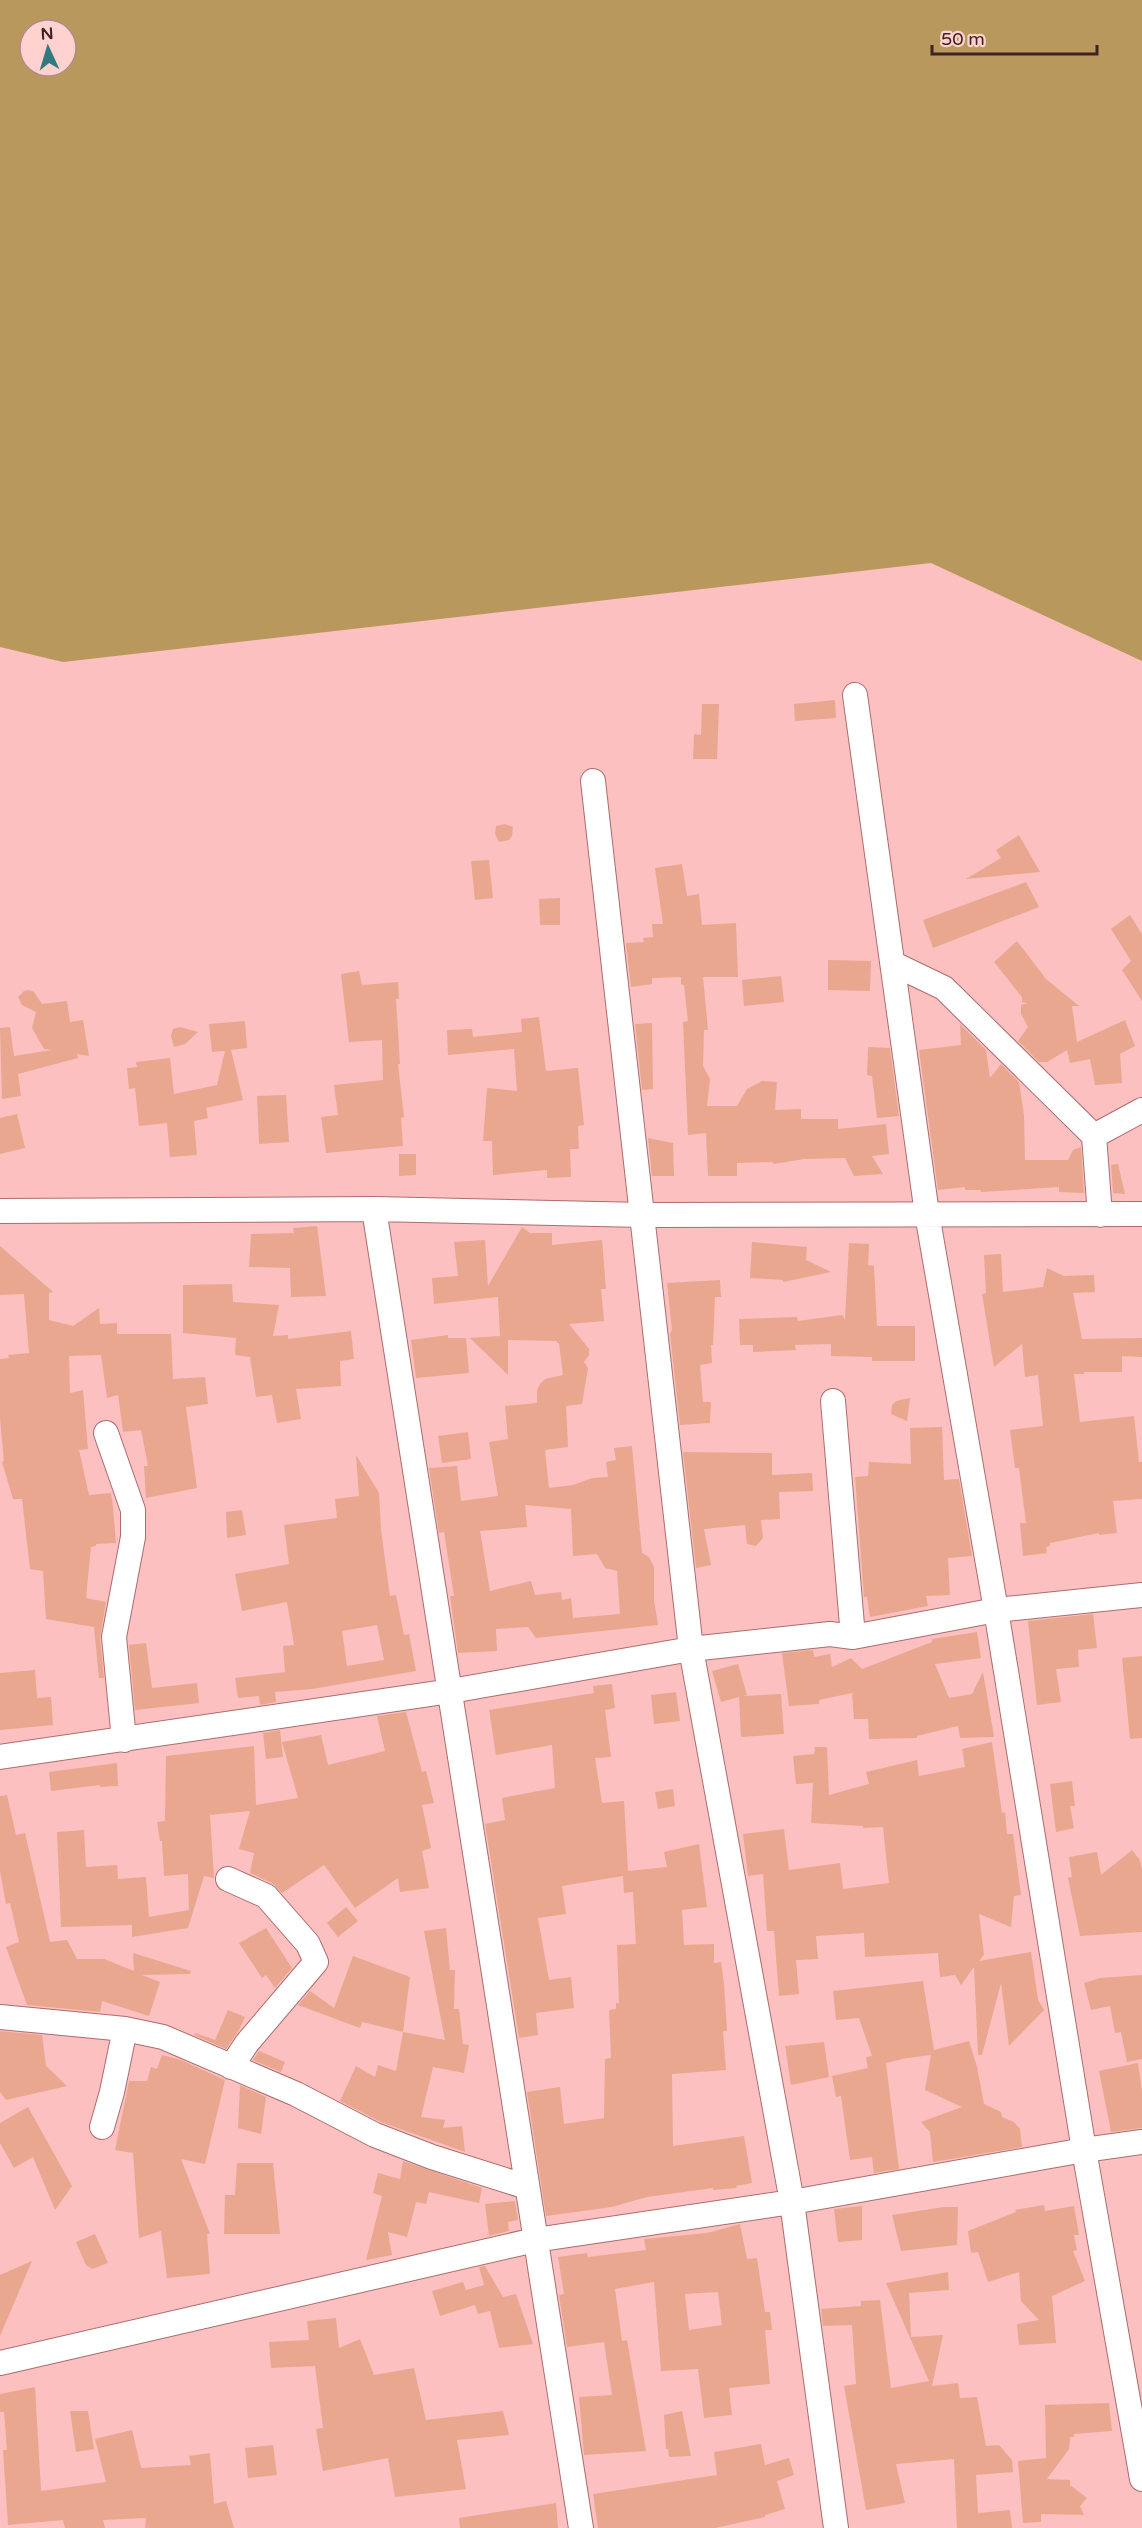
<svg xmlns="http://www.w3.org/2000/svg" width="1142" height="2528" font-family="'Varela Round',sans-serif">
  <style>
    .forest { fill: #b9985e; fill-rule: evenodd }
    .building { fill: #eaa790; fill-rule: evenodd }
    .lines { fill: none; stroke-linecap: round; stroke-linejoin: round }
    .minor-casing { stroke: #ae6c6b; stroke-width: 26 }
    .minor { stroke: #fff; stroke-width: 24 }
  </style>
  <rect width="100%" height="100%" fill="#fbc0bf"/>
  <path class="forest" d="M0,0H1142V661L931,563L63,662L0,647ZM30,30H66V66H30Z"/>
  <path class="building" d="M835,700L836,718L795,721L794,704Z
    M702,704H719L717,759H693L694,734L701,735Z
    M505,824L513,827L512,836L509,840L499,842L495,834L496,826Z
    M1019,835L1040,872L966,879L1001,858L996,850Z
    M489,860L493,898L475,900L471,861Z
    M682,864L687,896L699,894L702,925L736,923L738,977H703L708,1030H704L703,1066L710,1079L707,1106H737L747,1089L762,1081L777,1082L775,1110L801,1109V1119H838V1129L886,1124L889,1154L872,1156L883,1174L854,1176L845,1158L804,1159L774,1164L772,1162L737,1163V1176H708L706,1133L688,1135L683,1022L688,1021L684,985L681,984V977L652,978V984L631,987L626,943L644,942L643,938L653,937L652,924H663L655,868Z
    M1026,882L1039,907L933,948L923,920Z
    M560,898V925H540L539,899Z
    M1130,915L1142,934V1001L1122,970L1131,961L1111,929Z
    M1017,941L1046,979L1079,1006H1072L1077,1042L1125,1020L1135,1046L1120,1054L1122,1083L1095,1085L1090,1059L1070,1063L1067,1050L1047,1062H1039L1018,1041L1028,1027L1021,1014V1005L1028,1003L1022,1002V997L994,962Z
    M828,960L871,961L870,991L828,990Z
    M359,971L362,985L398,982L399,999H396L400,1064H398L404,1117L401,1118L403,1146L326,1153L321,1117L338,1115L334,1085L383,1080L382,1040L349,1042L341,974Z
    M781,976L784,1002L744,1006L742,980Z
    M29,990L34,992L42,1004L67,1001L70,1022L83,1020L89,1056L77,1054L78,1058L18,1074L21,1096L2,1099L0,1028L10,1027L14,1056L52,1050L44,1049L32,1028L36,1012L22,1005L18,997L24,991Z
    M539,1017L546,1071L578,1068L584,1125L578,1126L579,1149H570L571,1177L547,1178V1170L493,1175L492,1141H483L487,1088L517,1091L514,1049L448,1055L447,1030L472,1029L473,1037L522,1032L521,1019Z
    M245,1021L247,1048L231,1050L243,1100L206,1108L208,1118L194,1121L197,1155L170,1157L167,1123L139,1126L135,1088L129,1089L127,1068L137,1067L136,1062L170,1058L174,1094L217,1085L225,1051L212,1052L209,1024Z
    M652,1023L653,1089L642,1090L635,1024Z
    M960,1024L986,1050L990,1078L1001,1064L1019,1082L1024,1115L1025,1160H1068L1073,1150L1081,1147L1084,1193L1059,1192V1187L981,1192V1190H965V1187L938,1190L919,1050L961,1045Z
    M180,1027L198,1032L185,1044L174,1047L171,1036L173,1029Z
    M868,1047L890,1048L899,1116L877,1118L872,1076L867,1075Z
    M286,1095L289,1142L259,1144L257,1096Z
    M17,1114L25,1148L0,1154V1118Z
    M648,1138L673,1143L674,1176H652Z
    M399,1154H416V1175L399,1176Z
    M1118,1164L1125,1194L1113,1193L1111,1165Z
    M317,1226L326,1296L291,1297L290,1268L249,1267L251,1234L294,1233L293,1228Z
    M522,1227L530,1233H552V1245L602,1240L606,1289H601L604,1321L569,1324L589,1349V1355L584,1362L588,1368L582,1404L566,1406L568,1447L545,1450L549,1488L573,1485L592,1478L608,1477L606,1462L616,1460L614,1448L632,1446L642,1553L649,1557L654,1567V1600L658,1625L536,1638L528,1627L496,1629L497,1651L458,1653L450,1596H454L444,1532L439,1533L429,1468L457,1466L461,1501L498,1496L489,1442L508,1439L505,1406L537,1403V1390L540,1384L545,1379L563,1375L559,1343H557V1341L508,1340V1375L470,1338L500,1336L498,1297L434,1304L432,1278L458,1276L454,1242L485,1240L488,1286ZM525,1505L571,1509L573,1556L597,1554L605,1568L617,1571L620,1614L573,1618L571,1598L562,1600L561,1592L535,1595L531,1581L490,1591L480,1531L527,1527Z
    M752,1242L807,1247L806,1260L831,1272L783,1282V1280L750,1278Z
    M849,1243L869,1244L868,1265L874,1266L877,1326H915V1361H872V1357L831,1356V1344L795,1345L796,1350L753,1352V1345H740L739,1319L797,1317L798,1321L842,1315L845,1320Z
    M0,1246L53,1292L49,1293V1320L73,1326L99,1308L100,1324L117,1323V1334H171L173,1379L205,1377L208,1404L186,1407L197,1488L146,1498L144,1466H148L141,1430L123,1432L118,1395L107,1398L101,1355L69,1356L70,1393L83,1390L88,1449L79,1450L89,1495L111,1493L113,1507L116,1543L96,1544V1546L91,1547L86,1598L106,1602L100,1638L104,1678H99L94,1627L46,1619L43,1571L30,1569L22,1499H13L2,1462L4,1461L0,1419V1359L9,1358L8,1355L29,1353L24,1294L0,1295Z
    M1001,1254L1003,1292L1043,1287L1047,1268L1064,1276L1094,1275L1095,1292L1073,1293L1082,1339L1142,1338V1357L1122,1356V1372H1084V1374H1074L1080,1422L1134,1416L1139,1462H1142V1499L1113,1501L1117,1533L1099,1535V1533L1050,1543V1546L1046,1547L1047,1553L1023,1556L1020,1523H1026L1019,1468H1015L1010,1430L1043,1426L1038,1375L1025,1377L1022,1344L994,1367L982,1294L986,1293L984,1255Z
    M720,1280L721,1297H715L713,1345H711L712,1363L700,1365L703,1402H711L710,1423L680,1425L670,1334L672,1330L667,1283Z
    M232,1284L233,1302L279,1305L273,1336L288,1335V1339L351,1331L354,1359L340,1361L341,1386L296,1389L301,1419L277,1423L272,1395L256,1397L250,1357L235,1355L236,1338L183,1333V1285Z
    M448,1335V1338H466L469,1373L416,1378L411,1340Z
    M910,1398L907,1421L891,1414L892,1405L896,1401Z
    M942,1427L944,1480L959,1479L972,1556L948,1558L950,1595L926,1596L928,1606L870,1617L867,1597H864L855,1477L868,1476L869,1462L911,1464L910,1428Z
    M468,1432L471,1459L442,1463L438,1436Z
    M683,1452L772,1453V1475L812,1473L813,1491L779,1492L780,1519L761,1520L763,1538L756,1546L747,1544L745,1525L704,1529L711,1565L696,1568Z
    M356,1455L379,1493L381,1530L390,1596L396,1595L404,1635L409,1634L416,1671L312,1689L275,1692L276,1702L260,1705L259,1696L238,1698L235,1678L285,1672L283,1646L294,1645L287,1602L242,1611L235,1574L289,1564L284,1525L337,1518L335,1499L359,1496ZM377,1625L384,1660L347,1666L342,1631Z
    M242,1510L246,1535L227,1538L226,1512Z
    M1093,1614L1097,1648L1078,1650L1079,1667L1056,1669L1061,1702L1037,1705L1028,1621Z
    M977,1632L981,1658L935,1664L949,1698L972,1694L983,1672L994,1737L960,1738L958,1726L917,1736V1738L869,1739L868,1719H854L852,1693L819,1700V1704L789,1706L782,1653L813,1650L814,1657L830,1654L832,1667L851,1658L862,1669L932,1642V1639Z
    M146,1643L152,1688L197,1683L199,1703L135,1710L129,1645Z
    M1142,1656V1738L1130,1739L1122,1658Z
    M738,1664L747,1695L743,1696L781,1694L784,1734L741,1737L739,1697L721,1702L712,1671Z
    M35,1670L37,1698L51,1697L53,1725L0,1730V1673Z
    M612,1684L615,1708L605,1710L611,1757L595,1758L602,1803L624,1801L628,1871L667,1867L664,1852L699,1844L707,1907L682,1910L684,1945L714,1944V1963L721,1962L724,1984L727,2031H723L726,2070L672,2074L673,2146L744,2136L752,2183L736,2186L737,2188L713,2190V2188L647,2197L612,2207L546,2216L527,2092L560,2087L564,2124L604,2118L605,2059L611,2058L609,2010L616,2009V2003H619L617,1945L636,1944L633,1892L624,1893L623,1876L562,1886L566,1914L538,1918L549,1980L571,1977L574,2008L536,2013L538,2035L519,2038L485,1824L505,1820L502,1798L555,1788L552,1745L496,1755L489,1710L594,1693L593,1686Z
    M676,1692L680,1721L654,1724L651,1695Z
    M406,1712L422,1772L426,1771L434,1803L422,1805L431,1848L422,1851L429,1888L400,1892L398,1878L355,1908L324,1865L282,1893L272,1883L250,1873L254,1853L239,1849L250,1811L210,1815L214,1878L204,1876L188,1928L132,1937V1925L61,1927L57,1832L84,1830L86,1867L117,1865L118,1879L146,1877L149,1917L189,1910L188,1874L164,1876L162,1841H160L157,1822L165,1821L166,1756L254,1746L256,1805L298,1798L282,1742L321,1735L328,1765L385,1751L377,1716Z
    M280,1730L283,1757L266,1759L263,1733Z
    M992,1742L1002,1813L1005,1812L1007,1834H1013L1021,1895L1014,1896L1011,1927L979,1914L984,1955L979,1961L1031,1952L1038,2000L1044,2010L1009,2046L1001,1983L982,2055H978L974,1967L961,1985L955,1975L940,1977L938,1953L865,1957L864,1933L816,1936L818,1959L796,1960L799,1994L779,1996L774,1931H767L763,1874L748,1876L743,1834L784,1829L789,1870L840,1863L843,1889L889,1883L883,1827L863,1828V1826L811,1823L813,1783L796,1784L793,1756L814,1754L815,1747H827L829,1795L869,1784L866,1772L917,1760L919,1776L965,1767L962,1749Z
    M117,1763L118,1786L100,1787V1785L51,1791L49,1772Z
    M1072,1781L1075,1806H1070L1074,1828L1056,1832L1050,1784Z
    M673,1789L675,1806L658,1809L655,1792Z
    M7,1795L16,1835L25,1833L50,1942L67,1940L77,1959H104L134,1971L133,1953L191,1971L190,1974L142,1975L160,1982L149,2016L102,2001L100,2012L27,2005L6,1947L19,1942L10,1903L6,1904L0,1871V1796Z
    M1132,1850L1140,1860L1142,1870V1932L1080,1936L1068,1878L1072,1877L1069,1857L1097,1852L1101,1875Z
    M346,1907L358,1921L338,1937L327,1923Z
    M266,1928L292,1968L275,1988L266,1975L262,1978L239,1943Z
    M446,1928L450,1970H455L454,2009H459L463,2044L469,2045L464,2073L433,2067L421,2117L445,2120L443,2128L462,2126L465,2152L381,2122L340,2101L356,2066L375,2077L378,2065L396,2071L403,2032L362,2022L360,2028L298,2005L310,1991L334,2008L353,1956L410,1977L403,2032L445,2040L424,1931Z
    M1142,1975V2059L1127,2062L1121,2032L1115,2033L1110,2006L1091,2010L1084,1983L1100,1978Z
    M923,1981L934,2050L969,2041L977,2067L984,2104L1001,2112L1002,2117L1014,2122L1020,2129L1022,2147L933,2162L930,2132L921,2122L962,2107L925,2090L931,2055L907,2058L886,2063L899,2169L874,2173L872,2157L850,2160L841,2096L836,2097L832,2076L868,2068L866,2057L872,2056L859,2018L836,2020L833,1991Z
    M228,2010L245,2017L239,2030L226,2049L194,2035L195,2033L215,2040Z
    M0,2031L42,2035L46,2066L67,2086L6,2100L0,2092Z
    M824,2042L829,2077L791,2085L785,2046Z
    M259,2051L285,2062L281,2072L253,2060Z
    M162,2055L181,2060L225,2080L205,2164L181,2159L210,2234H207L210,2274L167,2278L161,2231L139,2238L133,2153L115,2150L129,2081H147L151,2067L157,2069Z
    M1138,2063L1142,2091V2128L1111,2132L1099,2071Z
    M240,2085L266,2097L261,2134L238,2128Z
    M28,2107L72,2186L55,2210L33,2157L14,2168L0,2143V2123Z
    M403,2161L482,2188L479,2203L429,2192L426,2204L416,2202L407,2237L388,2232L392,2255L366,2260L382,2196L373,2193L378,2173L400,2179Z
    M237,2163H273L280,2234H224L225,2195H235Z
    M515,2201L518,2220L508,2222L509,2231L489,2236L485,2204Z
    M1044,2205L1045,2211L1074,2206L1079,2235H1074L1077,2250L1073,2251L1085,2281L1052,2296L1056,2343L1019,2345L1017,2324L1039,2320L1021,2301L1019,2272L988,2282L978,2252L971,2253L968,2231L1016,2212L1015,2210Z
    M862,2206V2240L838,2242L834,2209Z
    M944,2207H958L957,2245L901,2251L892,2215Z
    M740,2224L747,2259L757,2258L765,2312H770L772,2330H765L770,2384L729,2388L732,2415L704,2418L698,2369L661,2371L654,2282L615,2289L622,2341L627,2340L646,2451L584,2455L579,2397L612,2395L604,2342L567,2347L559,2295L564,2294L558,2257L587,2253L588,2257L646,2250L644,2239L707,2233ZM718,2292L722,2325L689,2330L685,2294Z
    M95,2234L108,2263L92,2269L86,2265L76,2242Z
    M32,2261L0,2336V2275Z
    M485,2266L503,2297L516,2294L533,2344L499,2348L490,2311L478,2314L475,2305L440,2316L432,2291L463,2282L466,2290L484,2285L479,2267Z
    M948,2272L949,2290L909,2293L911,2337L943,2335L932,2386L958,2383L960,2398L977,2397L986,2446L999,2445L1012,2460L1013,2472L976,2475L978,2513L1010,2510L1012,2528H957L954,2459L896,2464L905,2503L866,2510L844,2386L856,2384L852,2325L823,2326L821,2309L861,2306V2301L880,2300L891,2388L929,2381L886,2283Z
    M336,2318L339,2348L360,2339L374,2375L414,2368L426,2420L503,2411L509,2435L457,2440L466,2489L395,2497L388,2458L323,2471L316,2429L323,2428L315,2366L271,2368L269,2342L309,2340L307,2321Z
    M35,2387L41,2491L106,2482L95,2439L132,2430L141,2468L191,2465L189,2456L210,2453L214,2504L226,2501L234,2528H145L146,2518L103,2520L105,2528H65L63,2520L8,2525L3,2450H7L4,2412H0V2394Z
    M1109,2403L1112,2431L1074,2434V2437H1070L1069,2449L1047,2479L1070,2480V2485L1087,2498L1080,2506L1084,2515L1041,2514V2522L1023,2523L1018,2461L1046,2458L1045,2405Z
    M70,2411H88L94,2449L76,2452Z
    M682,2411L691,2456L669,2457L668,2449H666L664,2415Z
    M761,2444L765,2465L789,2458L794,2475L777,2481L785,2509L765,2515V2517L715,2528H598L593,2494L717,2475L714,2452Z
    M273,2445L277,2475L248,2478L245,2448Z
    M556,2503L558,2528H460L459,2518Z"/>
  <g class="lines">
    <g class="minor-casing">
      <path id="minor" d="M855,695L927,1214L996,1610L1084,2150L1142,2479
        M593,781L691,1649L792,2202L836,2528
        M894,964L944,988L1094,1136L1100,1215
        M1094,1136L1142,1110
        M374,1209L581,2528
        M0,1211L374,1209L643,1215L1142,1214
        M833,1401L853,1637
        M106,1433L133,1510V1537L114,1637L124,1740
        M0,1757L451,1691L691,1649L830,1634L853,1637L996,1610L1142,1595
        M228,1879L266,1896L308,1944L316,1962L247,2043L231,2067
        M0,2017L125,2029L163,2037L296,2094L375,2135L432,2157L527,2187
        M102,2127L112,2092L125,2029
        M0,2363L535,2240L792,2202L1084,2150L1142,2142"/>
    </g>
    <use href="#minor" class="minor"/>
  </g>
  <g transform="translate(48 48) rotate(356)"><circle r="28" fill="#ffd2d0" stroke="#b28c8b" stroke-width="1.5"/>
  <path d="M0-4.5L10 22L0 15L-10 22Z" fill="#317a7e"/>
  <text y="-9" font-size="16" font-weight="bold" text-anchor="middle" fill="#3e2323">N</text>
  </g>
  <path d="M932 45v9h165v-9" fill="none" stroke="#3e2323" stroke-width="3"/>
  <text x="941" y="45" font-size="18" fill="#3e2323" stroke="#ffd2d0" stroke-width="4.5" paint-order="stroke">50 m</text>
</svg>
